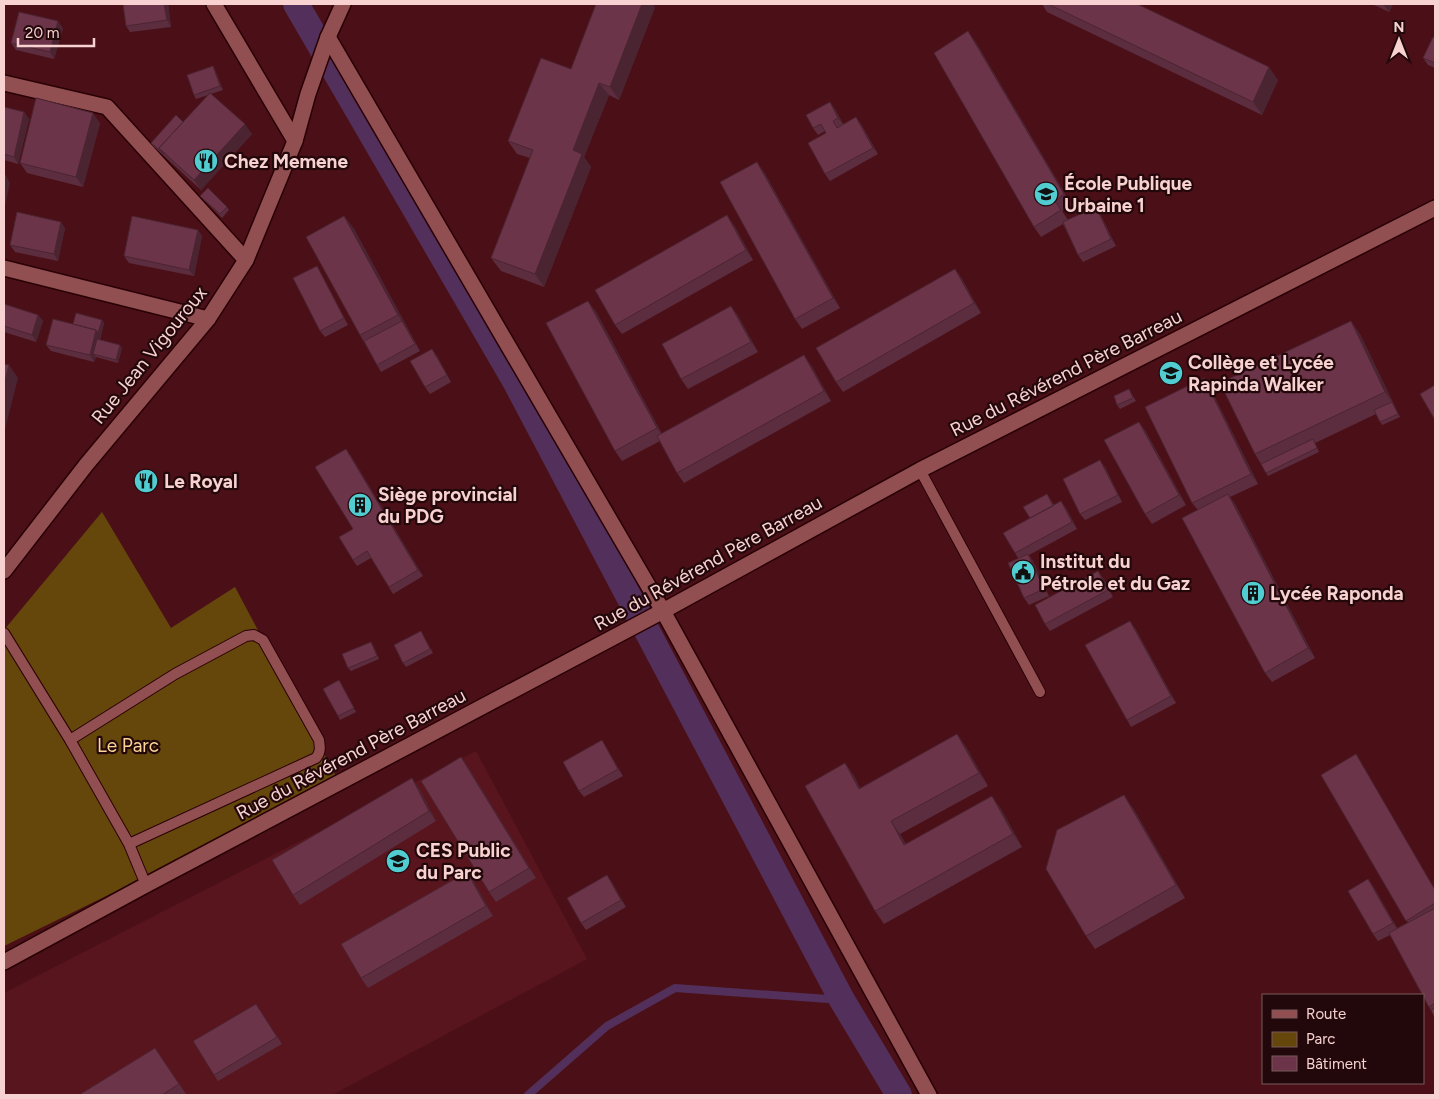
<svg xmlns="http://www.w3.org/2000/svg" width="1439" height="1099" font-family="Figtree,sans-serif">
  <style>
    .built { fill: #59151d }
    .green { fill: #65470c }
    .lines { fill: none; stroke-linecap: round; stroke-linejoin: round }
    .stream { stroke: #52305b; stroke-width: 8 }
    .canal { stroke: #52305b; stroke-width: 26 }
    .service-casing { stroke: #290105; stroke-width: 12 }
    .minor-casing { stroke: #290105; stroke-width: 18 }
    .tertiary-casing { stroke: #290105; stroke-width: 18 }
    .service { stroke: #914f51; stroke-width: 10 }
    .minor { stroke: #914f51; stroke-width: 15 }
    .tertiary { stroke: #914f51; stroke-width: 15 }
    .wall { fill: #5c2d3e }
    .shaded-wall { fill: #4b2432 }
    .building { fill: #6b3448; stroke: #4b2432 }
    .labels { text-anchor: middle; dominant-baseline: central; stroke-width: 4.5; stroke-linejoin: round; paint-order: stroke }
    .poi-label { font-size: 19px; font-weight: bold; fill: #f8d1d1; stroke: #22080a; text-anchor: start }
    .street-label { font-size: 19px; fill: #f8d1d1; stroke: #22080a }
    .park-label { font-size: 19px; fill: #fbd496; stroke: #22080a }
  </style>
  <rect width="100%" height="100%" fill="#4b1017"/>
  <path class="built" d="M476,751L587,959L332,1095H4V993Z"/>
  <path class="green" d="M102,512L171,628L235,587L339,782L4,946V630Z"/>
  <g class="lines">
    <path class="stream" d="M528,1095L607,1026L675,988L842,1000"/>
    <path class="canal" d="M296,4L515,381L842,1000L899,1095"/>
    <g class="service-casing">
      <path id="service" d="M920,470L1040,692
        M4,633L70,740L129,844L146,885
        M70,740L175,674L246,636L254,635L263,640L319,740C320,747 321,752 316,758L129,844"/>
    </g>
    <g class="minor-casing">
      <path id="minor" d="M214,4L295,141
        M328,37L663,611L929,1095
        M4,83L107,107L246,260
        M4,268L208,319
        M4,962L146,885L663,611L920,470L1435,208"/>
    </g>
    <g class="tertiary-casing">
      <path id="tertiary" d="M4,571L86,465L208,319L246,260L295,141L308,94L328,37L343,4"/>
    </g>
    <use href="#service" class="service"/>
    <use href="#minor" class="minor"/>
    <use href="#tertiary" class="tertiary"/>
  </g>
  <path class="wall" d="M168,4L171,27L130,32L126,26Z
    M1042,4H1137L1278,80L1262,115L1047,12Z
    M1372,4H1393L1389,12Z
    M655,7L619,100L609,95L584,157L591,167L544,287L501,271L491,258L530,158L517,154L508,141L571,69Z
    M63,28L54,59L16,50L11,43Z
    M1435,38V68L1428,65L1423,58Z
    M975,41L1071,204L1062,211L1068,220L1096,207L1100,214L1116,246L1083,262L1078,255L1063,224L1041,237L1034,227Z
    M213,66L215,70L223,90L211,94L252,134L201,190L153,146L151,143L183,122L208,95L196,99L194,95Z
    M4,107L24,112L29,119L18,164L4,160Z
    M835,109L843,124H861L878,154L830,181L825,174L826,133L825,131L818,135L813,128Z
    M100,123L83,187L27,173L20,163Z
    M764,172L840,308L802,329L795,319Z
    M200,196L227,207L229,210L222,218Z
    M344,216L354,229L420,351L381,372L360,335Z
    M734,225L753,260L622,334L615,325Z
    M65,228L58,261L15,252L10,245Z
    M198,230L202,236L194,276L129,263L124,256Z
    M955,269L962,279L981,313L843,392L836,382Z
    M321,273L348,325L325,337L320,331Z
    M4,304L38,315L43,321L36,342L4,332Z
    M731,306L738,316L758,352L688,389L681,379Z
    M595,310L662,434L811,365L831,401L684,483L677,473L660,441L622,461L615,451Z
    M102,320L104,323L100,340L122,348L118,363L96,357L94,362L51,351L46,345L73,324Z
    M1360,334L1400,417L1382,425L1376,414L1315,443L1319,452L1268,476L1261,464L1255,454Z
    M437,356L451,382L430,394L425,387Z
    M1204,378L1210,388L1258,484L1230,497L1235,504L1315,658L1272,682L1265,673L1198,510L1192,503Z
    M1129,389L1136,401L1120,409L1117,405Z
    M1139,422L1146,432L1186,505L1152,524L1145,514Z
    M351,456L423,576L393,594L371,558L357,566L353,560Z
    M1105,467L1122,502L1085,520L1080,514Z
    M1047,494L1054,505L1061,502L1066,508L1077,529L1029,555L1033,561L1049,596L1029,605L1024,598L1018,558L1015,553L1030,518Z
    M1103,578L1113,597L1050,631L1045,624Z
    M1135,628L1176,703L1131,727L1127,720Z
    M423,635L433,653L406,667L403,663Z
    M371,642L373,645L379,659L351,671L348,668Z
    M341,684L356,712L340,720L338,716Z
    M957,734L966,747L988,786L900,834L906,844L1001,809L1022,847L884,924L875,911L845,763L854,776L860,788Z
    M606,747L623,776L584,797L579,791Z
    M461,757L468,767L536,878L496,902L489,892Z
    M1321,775L1435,890V1018L1390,935L1378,941L1373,934L1368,879L1373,886L1397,928L1408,923Z
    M419,788L436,821L300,905L293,895Z
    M1133,808L1185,898L1095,949L1086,936Z
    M467,872L474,882L493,916L368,988L361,978Z
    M607,875L626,907L586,930L581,923Z
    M256,1004L282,1044L218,1081L214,1075Z
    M155,1048L186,1094L185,1095H79Z"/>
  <path class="shaded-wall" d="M164,4H168L171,27L167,20Z
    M642,4H653L655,7L619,100L610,87Z
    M1383,4H1393L1389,12Z
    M58,21L63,28L54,59L50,52Z
    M968,31L975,41L1071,204L1064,194Z
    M213,66L215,70L223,90L220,86Z
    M1269,67L1278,80L1262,115L1253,102Z
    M599,83L609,95L584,157L591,167L544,287L535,274L573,150Z
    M830,102L835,109L843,125L838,118Z
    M24,112L29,119L18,164L14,157Z
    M93,113L100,123L83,187L76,177Z
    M856,117L861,124L878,154L873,148Z
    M245,124L252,134L201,190L194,180Z
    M757,162L764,172L840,308L833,298Z
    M6,176L10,183L4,210V184Z
    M1096,207L1100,214L1116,246L1111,239Z
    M727,215L734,225L753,260L746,250Z
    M344,216L354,229L420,351L398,315Z
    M61,222L65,228L58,261L54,254Z
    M198,230L202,236L194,276L189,270Z
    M317,266L321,273L348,325L344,318Z
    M955,269L962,279L981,313L974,303Z
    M588,301L595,310L664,438L657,428Z
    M731,306L738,316L758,352L751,342Z
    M38,315L43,321L36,342L32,335Z
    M102,320L104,323L96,355L93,354L96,357L94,362L90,355L96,330Z
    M1351,321L1360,334L1400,417L1392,402L1385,392Z
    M120,345L122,348L118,363L116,360Z
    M432,349L437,356L451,382L447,375Z
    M804,355L811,365L831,401L824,391Z
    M9,365L18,378L4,433V385Z
    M1204,378L1210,388L1258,484L1251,474Z
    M1139,422L1146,432L1186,505L1179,495Z
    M346,449L351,456L423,576L418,570Z
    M1100,460L1105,467L1122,502L1118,495Z
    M1228,494L1235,504L1315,658L1308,648Z
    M1061,501L1066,508L1077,529L1072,522Z
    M1028,554L1033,561L1049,596L1044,589Z
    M1098,571L1103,578L1113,597L1108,590Z
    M1130,621L1135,628L1176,703L1171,696Z
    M957,734L966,747L988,786L979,773Z
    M602,740L606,747L623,776L618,769Z
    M461,757L468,767L536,878L529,868Z
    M845,763L854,776L868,802L859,789Z
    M412,778L419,788L436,821L429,811Z
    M1124,795L1133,808L1185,898L1176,885Z
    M992,796L1001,809L1022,847L1013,834Z
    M891,821L900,834L914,858L904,845Z
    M467,872L474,882L493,916L486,906Z
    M607,875L612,882L626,907L621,900Z
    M1368,879L1373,886L1398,930L1393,923Z"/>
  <path class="building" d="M123,4H164L167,20L126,26Z
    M596,4H642L610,87L599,83L573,150L582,154L535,274L491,258L533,150L508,141L541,58L571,69Z
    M1048,4H1137L1269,67L1253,102Z
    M19,12L58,21L50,52L11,43Z
    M968,31L1064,194L1055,201L1061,210L1034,227L934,53Z
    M1433,37L1435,38V63L1423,58Z
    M213,66L220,86L194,95L187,75Z
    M210,93L245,124L194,180L159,148Z
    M36,98L93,113L76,177L20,163Z
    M830,102L838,118L833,121L837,128L856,117L873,148L825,174L808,143L826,133L821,124L813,128L806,115Z
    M4,107L24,112L14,157L4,154Z
    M176,115L183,122L159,148L164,154L151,143Z
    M757,162L833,298L795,319L720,182Z
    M4,175L6,176L4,184Z
    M208,188L227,207L220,214L200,196Z
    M1096,207L1111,239L1078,255L1063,222Z
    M17,212L61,222L54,254L10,245Z
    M727,215L746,250L615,325L595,290Z
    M132,216L198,230L189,270L124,256Z
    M344,216L398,315L360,335L306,237Z
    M317,266L344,318L320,331L293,278Z
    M955,269L974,303L836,382L816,348Z
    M588,301L657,428L615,451L546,323Z
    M4,304L38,315L32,335L4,326Z
    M731,306L751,342L681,379L662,344Z
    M76,313L102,320L98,333L96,330L73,324Z
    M53,319L96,330L90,355L46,345Z
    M402,321L415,344L377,365L364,341Z
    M1351,321L1385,392L1255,454L1220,383Z
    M97,339L120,345L116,360L93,354Z
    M432,349L447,375L425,387L410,361Z
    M804,355L824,391L677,473L657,436Z
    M4,364L9,365L4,385Z
    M1204,378L1251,474L1192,503L1145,407Z
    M1435,385V420L1420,394Z
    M1129,389L1133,398L1117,405L1114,396Z
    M1392,402L1398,414L1380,422L1374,410Z
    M1139,422L1179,495L1145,514L1104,440Z
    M1313,439L1317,448L1266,473L1261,464Z
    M346,449L418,570L389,587L367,551L353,560L339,537L353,529L315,467Z
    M1100,460L1118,495L1080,514L1063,479Z
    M1047,494L1053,506L1030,518L1023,507Z
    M1228,494L1308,648L1265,673L1182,518Z
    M1061,501L1072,522L1015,553L1003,533Z
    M1028,554L1044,589L1024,598L1008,563Z
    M1098,571L1108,590L1045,624L1035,605Z
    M1130,621L1171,696L1127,720L1085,645Z
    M421,631L430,649L403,663L394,645Z
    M371,642L377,656L348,668L342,654Z
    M339,680L354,708L338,716L323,689Z
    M957,734L979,773L891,821L904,845L992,796L1013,834L875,911L805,786L845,763L859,789Z
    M602,740L618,769L579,791L563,762Z
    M1356,754L1435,890V903L1406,921L1321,775Z
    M461,757L529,868L489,892L421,781Z
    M412,778L429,811L293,895L272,860Z
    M1124,795L1176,885L1086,936L1046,869L1057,830Z
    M467,872L486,906L361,978L341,944Z
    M607,875L621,900L581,923L567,898Z
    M1368,879L1393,923L1373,934L1348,891Z
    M1435,908V1003L1429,1007L1389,933Z
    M256,1004L277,1037L214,1075L193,1041Z
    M1435,1008V1018L1431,1010Z
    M155,1048L179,1084L162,1095H79Z"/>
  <defs>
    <g id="restaurant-disc" transform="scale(1.25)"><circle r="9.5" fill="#51ccd1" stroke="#22080a"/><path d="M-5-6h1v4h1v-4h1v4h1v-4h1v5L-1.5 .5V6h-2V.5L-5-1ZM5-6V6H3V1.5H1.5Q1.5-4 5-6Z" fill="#111"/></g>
    <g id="school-disc" transform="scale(1.25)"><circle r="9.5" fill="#51ccd1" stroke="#22080a"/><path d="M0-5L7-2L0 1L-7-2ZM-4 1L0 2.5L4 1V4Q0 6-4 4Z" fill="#111"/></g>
    <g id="building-disc" transform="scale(1.25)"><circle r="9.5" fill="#51ccd1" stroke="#22080a"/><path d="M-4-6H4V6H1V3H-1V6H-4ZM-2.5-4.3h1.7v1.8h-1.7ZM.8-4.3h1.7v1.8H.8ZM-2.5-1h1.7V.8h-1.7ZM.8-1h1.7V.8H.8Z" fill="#111"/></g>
    <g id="civic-disc" transform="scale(1.25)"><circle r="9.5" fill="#51ccd1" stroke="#22080a"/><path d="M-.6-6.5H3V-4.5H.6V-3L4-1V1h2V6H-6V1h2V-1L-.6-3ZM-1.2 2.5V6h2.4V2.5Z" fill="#111"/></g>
  </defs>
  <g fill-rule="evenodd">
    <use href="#restaurant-disc" x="206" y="161"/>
    <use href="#school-disc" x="1046" y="194"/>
    <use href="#school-disc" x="1171" y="373"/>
    <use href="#restaurant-disc" x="146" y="481"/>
    <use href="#building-disc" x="360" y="505"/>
    <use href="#civic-disc" x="1023" y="572"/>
    <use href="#building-disc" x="1253" y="593"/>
    <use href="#school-disc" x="398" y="861"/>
  </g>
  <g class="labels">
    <g class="poi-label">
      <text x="224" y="161">Chez Memene</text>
      <text x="1064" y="183">École Publique<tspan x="1064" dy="22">Urbaine 1</tspan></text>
      <text x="1188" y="362">Collège et Lycée<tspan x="1188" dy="22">Rapinda Walker</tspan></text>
      <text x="164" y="481">Le Royal</text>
      <text x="378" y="494">Siège provincial<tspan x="378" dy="22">du PDG</tspan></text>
      <text x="1040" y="561">Institut du<tspan x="1040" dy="22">Pétrole et du Gaz</tspan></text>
      <text x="1270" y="593">Lycée Raponda</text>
      <text x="416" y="850">CES Public<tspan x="416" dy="22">du Parc</tspan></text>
    </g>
    <g class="street-label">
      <text transform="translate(149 355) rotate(-51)">Rue Jean Vigouroux</text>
      <text transform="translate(1066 373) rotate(-27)">Rue du Révérend Père Barreau</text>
      <text transform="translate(708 563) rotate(-29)">Rue du Révérend Père Barreau</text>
      <text transform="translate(351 754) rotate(-28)">Rue du Révérend Père Barreau</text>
    </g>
    <g class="park-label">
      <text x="128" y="745">Le Parc</text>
    </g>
  </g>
  <rect width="1439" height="1099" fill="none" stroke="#f8d1d1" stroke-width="10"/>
  <rect x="1262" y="994" width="162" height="90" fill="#22080a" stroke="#78585a"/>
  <rect x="1272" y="1010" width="25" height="8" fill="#914f51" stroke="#78585a"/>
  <text x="1306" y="1019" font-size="15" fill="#f8d1d1">Route</text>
  <rect x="1272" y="1032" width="25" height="15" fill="#65470c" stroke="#78585a"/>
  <text x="1306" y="1044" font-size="15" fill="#f8d1d1">Parc</text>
  <rect x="1272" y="1056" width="25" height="15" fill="#6b3448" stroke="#78585a"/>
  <text x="1306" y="1069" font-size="15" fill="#f8d1d1">Bâtiment</text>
  <g transform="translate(1399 40)" stroke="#22080a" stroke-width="4" paint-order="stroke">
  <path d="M0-4L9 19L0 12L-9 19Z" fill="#f8d1d1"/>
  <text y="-8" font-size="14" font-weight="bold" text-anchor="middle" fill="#f8d1d1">N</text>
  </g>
  <path d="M18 38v8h76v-8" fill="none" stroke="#f8d1d1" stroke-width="2.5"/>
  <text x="25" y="38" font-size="15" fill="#f8d1d1" stroke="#22080a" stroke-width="4" paint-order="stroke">20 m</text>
</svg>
